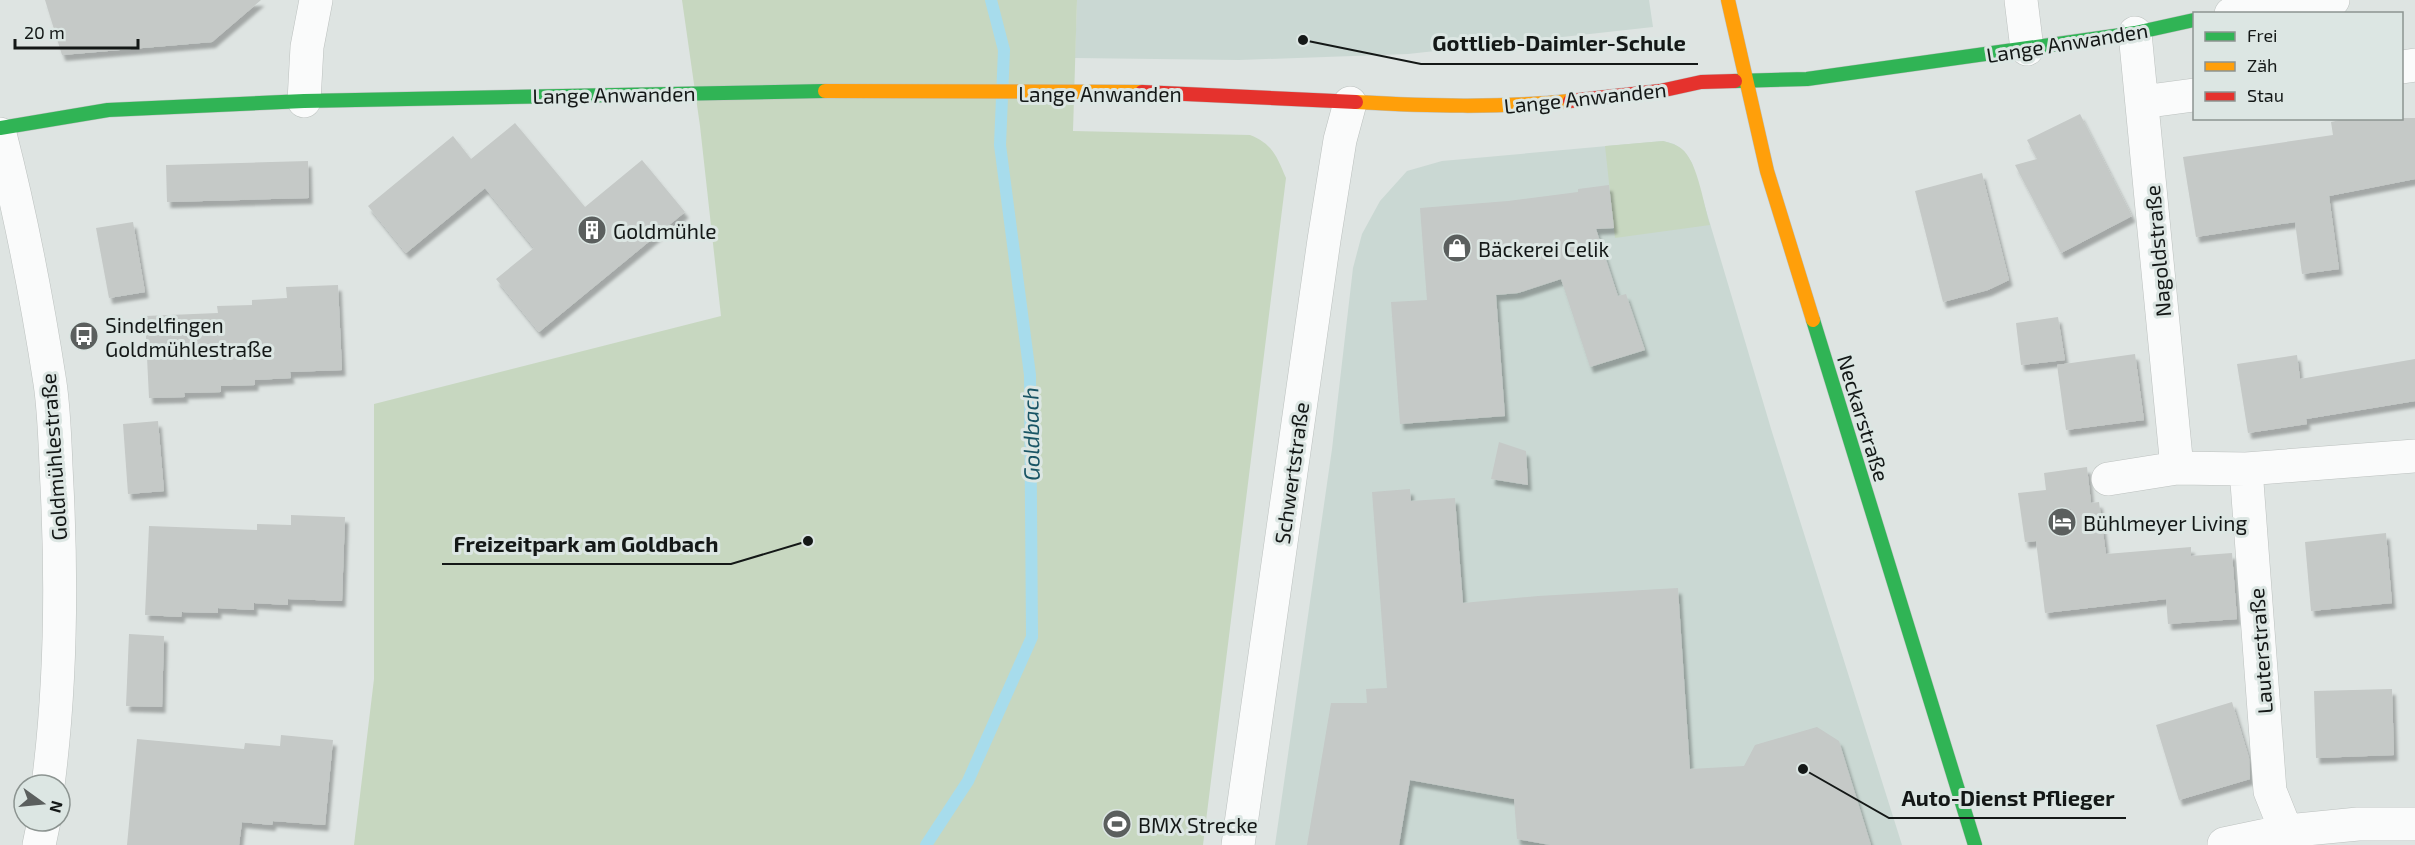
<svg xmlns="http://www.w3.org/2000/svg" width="2415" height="845" font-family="'Exo 2',sans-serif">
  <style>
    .built { fill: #cad8d3 }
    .green { fill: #c7d7c0 }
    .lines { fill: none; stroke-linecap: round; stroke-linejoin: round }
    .stream { stroke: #a7dcec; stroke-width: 12 }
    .building { fill: #c5c9c7; filter: url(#shadow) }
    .street-casing { stroke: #bcc1bf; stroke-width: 34 }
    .fast-casing { stroke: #bcc1bf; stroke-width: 15 }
    .slow-casing { stroke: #bcc1bf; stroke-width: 15 }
    .jam-casing { stroke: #bcc1bf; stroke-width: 15 }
    .street { stroke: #fafbfb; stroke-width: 33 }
    .fast { stroke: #30b455; stroke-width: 14 }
    .slow { stroke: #ff9f0a; stroke-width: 14 }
    .jam { stroke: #e5322d; stroke-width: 14 }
    .labels { text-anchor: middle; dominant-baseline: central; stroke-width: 6; stroke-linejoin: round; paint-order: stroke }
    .street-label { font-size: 21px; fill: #141817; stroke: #dce6e3 }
    .poi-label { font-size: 21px; fill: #141817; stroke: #dce6e3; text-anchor: start }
    .water-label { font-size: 22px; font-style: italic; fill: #185464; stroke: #dce6e3 }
    .leader { fill: none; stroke: #141817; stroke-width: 2 }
    .callout-dot { fill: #141817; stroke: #dce6e3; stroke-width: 2 }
    .callout-label { font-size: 22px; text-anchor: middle; font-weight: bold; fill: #141817; stroke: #dce6e3; stroke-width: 6; stroke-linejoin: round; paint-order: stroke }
  </style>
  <defs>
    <filter id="shadow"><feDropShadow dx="3.5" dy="6" stdDeviation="1.5" flood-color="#0004"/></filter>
  </defs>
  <rect width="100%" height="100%" fill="#dee4e2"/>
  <path class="built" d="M1077,0H1649L1653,27L1408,54L1239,60L1075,58Z
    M1663,141L1674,144L1684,151L1692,163L1772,432L1902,845H1275L1332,449L1353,268L1362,234L1380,201L1407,171L1442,161Z"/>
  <path class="green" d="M682,0H1077L1073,131L1250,135C1273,144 1277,157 1286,178L1203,845H354L374,679V404L721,316L700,126Z
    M1663,141C1670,143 1679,145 1684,151C1698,165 1704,206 1710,225L1615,238L1605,146Z"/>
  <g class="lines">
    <path class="stream" d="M926,845L968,781L1032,637L1030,375L1000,145L1004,50L991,0"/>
  </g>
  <path class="building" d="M45,0H261L212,42L62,55Z
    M2080,114L2132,216L2061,253L2015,165L2037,159L2027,140Z
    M2349,118H2415V179L2329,196L2339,269L2302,274L2295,222L2196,237L2183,157L2333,135L2331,122Z
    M515,123L585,207L642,160L685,212L539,332L496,279L534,248L485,188L406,253L368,206L453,136L471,159Z
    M308,161L309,198L167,202L166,165Z
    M1982,173L2009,280L1988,290L1943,302L1915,191Z
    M1609,185L1614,228L1596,229L1618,296L1626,294L1645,350L1590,367L1561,279L1518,293L1496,295L1505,416L1400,424L1391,302L1427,300L1420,208L1508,201L1578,192V189Z
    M133,222L145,292L109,298L96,228Z
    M338,285L342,370L290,372L291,378L255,380V385L221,386V392L184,393L185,397L149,398L145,316L218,313L217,306L252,305V300L287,298L286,287Z
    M2058,317L2065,360L2021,365L2016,323Z
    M2135,354L2144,420L2066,430L2057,365Z
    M2297,355L2300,379L2415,359V401L2306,419L2307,424L2248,433L2237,364Z
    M158,421L164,491L128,494L123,424Z
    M1499,442L1526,451L1528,485L1491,479Z
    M2087,467L2091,503L2099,502L2106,554L2191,547V556L2232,553L2237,619L2168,624L2166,599L2045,613L2036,541L2025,542L2018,493L2046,490L2044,473Z
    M1410,489L1411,501L1455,498L1463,603L1538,596L1678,588L1690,769L1744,766L1755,745L1817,727L1839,741L1871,845H1550L1517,839L1514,799L1410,780L1399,845H1307L1331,703H1367L1366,689L1387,688L1372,492Z
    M291,515L345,517L342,601L288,599V605L254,603V610L218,608V613L182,612L181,617L145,615L149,526L257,530V524L291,525Z
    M2386,533L2392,603L2311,611L2305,542Z
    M129,634L164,636L162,707L126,706Z
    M2392,689L2394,755L2316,758L2314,691Z
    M2232,702L2249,758L2250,779L2179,800L2156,725Z
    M281,735L333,740L325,825L273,821L272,825L242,822L239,845H127L137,739L244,749L245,743L280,746Z"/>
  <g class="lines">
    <g class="street-casing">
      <path id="street" d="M2021,0L2027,49
        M2231,14L2333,0
        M2135,33L2177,468
        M2402,67L2415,65
        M304,101L307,47L316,0
        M2142,102L2194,95
        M0,134C21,216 37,299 50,383C55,417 55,452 57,486C62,587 61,685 48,785
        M2246,469L2270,791L2286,831
        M2108,479L2177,468L2246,469L2415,456
        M2224,844L2286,831L2358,824H2415
        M39,845L44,821
        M1238,845L1324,240L1340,140L1350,103"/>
    </g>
    <g class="fast-casing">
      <path id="fast" d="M1735,81L1807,79L2135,33L2194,20
        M0,128L108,110L304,101L825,91
        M1813,320L1975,845"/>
    </g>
    <g class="slow-casing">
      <path id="slow" d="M1728,0L1767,171L1813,320
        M825,91L1142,92
        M1356,102C1428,106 1498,108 1570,101"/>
    </g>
    <g class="jam-casing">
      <path id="jam" d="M1142,92L1356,102
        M1570,101L1660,91L1701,82L1735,81"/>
    </g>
    <use href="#street" class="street"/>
    <use href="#fast" class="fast"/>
    <use href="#slow" class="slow"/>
    <use href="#jam" class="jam"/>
  </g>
  <defs>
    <g id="building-disc" transform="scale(1.5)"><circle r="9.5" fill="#5b5f5e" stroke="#dce6e3"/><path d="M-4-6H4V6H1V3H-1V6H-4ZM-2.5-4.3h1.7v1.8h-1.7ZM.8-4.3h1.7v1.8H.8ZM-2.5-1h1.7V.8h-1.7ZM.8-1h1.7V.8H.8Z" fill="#fff"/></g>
    <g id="shop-disc" transform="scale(1.5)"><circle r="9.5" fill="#5b5f5e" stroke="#dce6e3"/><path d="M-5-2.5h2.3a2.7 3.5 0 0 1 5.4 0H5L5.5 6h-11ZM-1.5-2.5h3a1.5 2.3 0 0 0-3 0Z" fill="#fff"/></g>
    <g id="bus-disc" transform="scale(1.5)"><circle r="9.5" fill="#5b5f5e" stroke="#dce6e3"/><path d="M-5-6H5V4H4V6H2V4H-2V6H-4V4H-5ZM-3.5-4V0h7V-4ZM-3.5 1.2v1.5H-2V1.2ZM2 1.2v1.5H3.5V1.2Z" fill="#fff"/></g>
    <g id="hotel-disc" transform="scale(1.5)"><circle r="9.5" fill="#5b5f5e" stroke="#dce6e3"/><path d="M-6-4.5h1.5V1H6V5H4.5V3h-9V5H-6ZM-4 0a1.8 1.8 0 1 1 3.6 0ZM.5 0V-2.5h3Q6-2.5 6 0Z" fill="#fff"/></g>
    <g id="stadium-disc" transform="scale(1.5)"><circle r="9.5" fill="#5b5f5e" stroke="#dce6e3"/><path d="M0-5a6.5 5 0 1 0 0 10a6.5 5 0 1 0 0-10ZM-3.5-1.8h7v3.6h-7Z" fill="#fff"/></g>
  </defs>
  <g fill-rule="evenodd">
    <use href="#building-disc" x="592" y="230"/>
    <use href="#shop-disc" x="1457" y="248"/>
    <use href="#bus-disc" x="84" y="336"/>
    <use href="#hotel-disc" x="2062" y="522"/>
    <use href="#stadium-disc" x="1117" y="824"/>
  </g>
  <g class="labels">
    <g class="street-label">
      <text transform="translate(2067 42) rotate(-9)">Lange Anwanden</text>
      <text x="1100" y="93">Lange Anwanden</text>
      <text transform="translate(614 94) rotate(-1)">Lange Anwanden</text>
      <text transform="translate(1585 97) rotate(-6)">Lange Anwanden</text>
      <text transform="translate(2157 251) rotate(-95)">Nagoldstraße</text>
      <text transform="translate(1864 418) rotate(73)">Neckarstraße</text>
      <text transform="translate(53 457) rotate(-94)">Goldmühlestraße</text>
      <text transform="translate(1291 473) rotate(-82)">Schwertstraße</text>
      <text transform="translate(2260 651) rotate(-94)">Lauterstraße</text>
    </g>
    <g class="poi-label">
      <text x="613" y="230">Goldmühle</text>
      <text x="1478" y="248">Bäckerei Celik</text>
      <text x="105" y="324">Sindelfingen<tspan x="105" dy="24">Goldmühlestraße</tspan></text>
      <text x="2083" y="522">Bühlmeyer Living</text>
      <text x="1138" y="824">BMX Strecke</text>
    </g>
    <g class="water-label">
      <text transform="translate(1030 434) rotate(-91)">Goldbach</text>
    </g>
  </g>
  <path class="leader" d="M1303 40L1421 64H1698M808 541L731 564H442M1803 769L1889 818H2126"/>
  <g class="callout-dot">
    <circle cx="1303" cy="40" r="6"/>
    <circle cx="808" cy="541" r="6"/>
    <circle cx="1803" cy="769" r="6"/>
  </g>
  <g class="callout-label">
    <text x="1559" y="51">Gottlieb-Daimler-Schule</text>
    <text x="586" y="552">Freizeitpark am Goldbach</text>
    <text x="2008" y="806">Auto-Dienst Pflieger</text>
  </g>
  <rect x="2193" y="12" width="210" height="108" fill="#dce6e3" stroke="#8c9491" stroke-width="1.5"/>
  <rect x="2205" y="32" width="30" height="9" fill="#30b455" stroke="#8c9491" stroke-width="1.5"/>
  <text x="2247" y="42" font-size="18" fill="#141817">Frei</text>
  <rect x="2205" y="62" width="30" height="9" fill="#ff9f0a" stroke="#8c9491" stroke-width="1.5"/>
  <text x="2247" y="72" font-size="18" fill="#141817">Zäh</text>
  <rect x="2205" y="92" width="30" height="9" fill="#e5322d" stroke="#8c9491" stroke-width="1.5"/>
  <text x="2247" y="102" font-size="18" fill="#141817">Stau</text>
  <g transform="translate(42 803) rotate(105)"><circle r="28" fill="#dce6e3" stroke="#8c9491" stroke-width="1.5"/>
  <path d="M0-4.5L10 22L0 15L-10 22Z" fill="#5b5f5e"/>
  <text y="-9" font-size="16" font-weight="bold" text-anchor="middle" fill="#141817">N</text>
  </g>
  <path d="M15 39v9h123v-9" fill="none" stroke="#141817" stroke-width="3"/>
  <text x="24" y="39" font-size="18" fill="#141817" stroke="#dce6e3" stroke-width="4.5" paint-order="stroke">20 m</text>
</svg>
